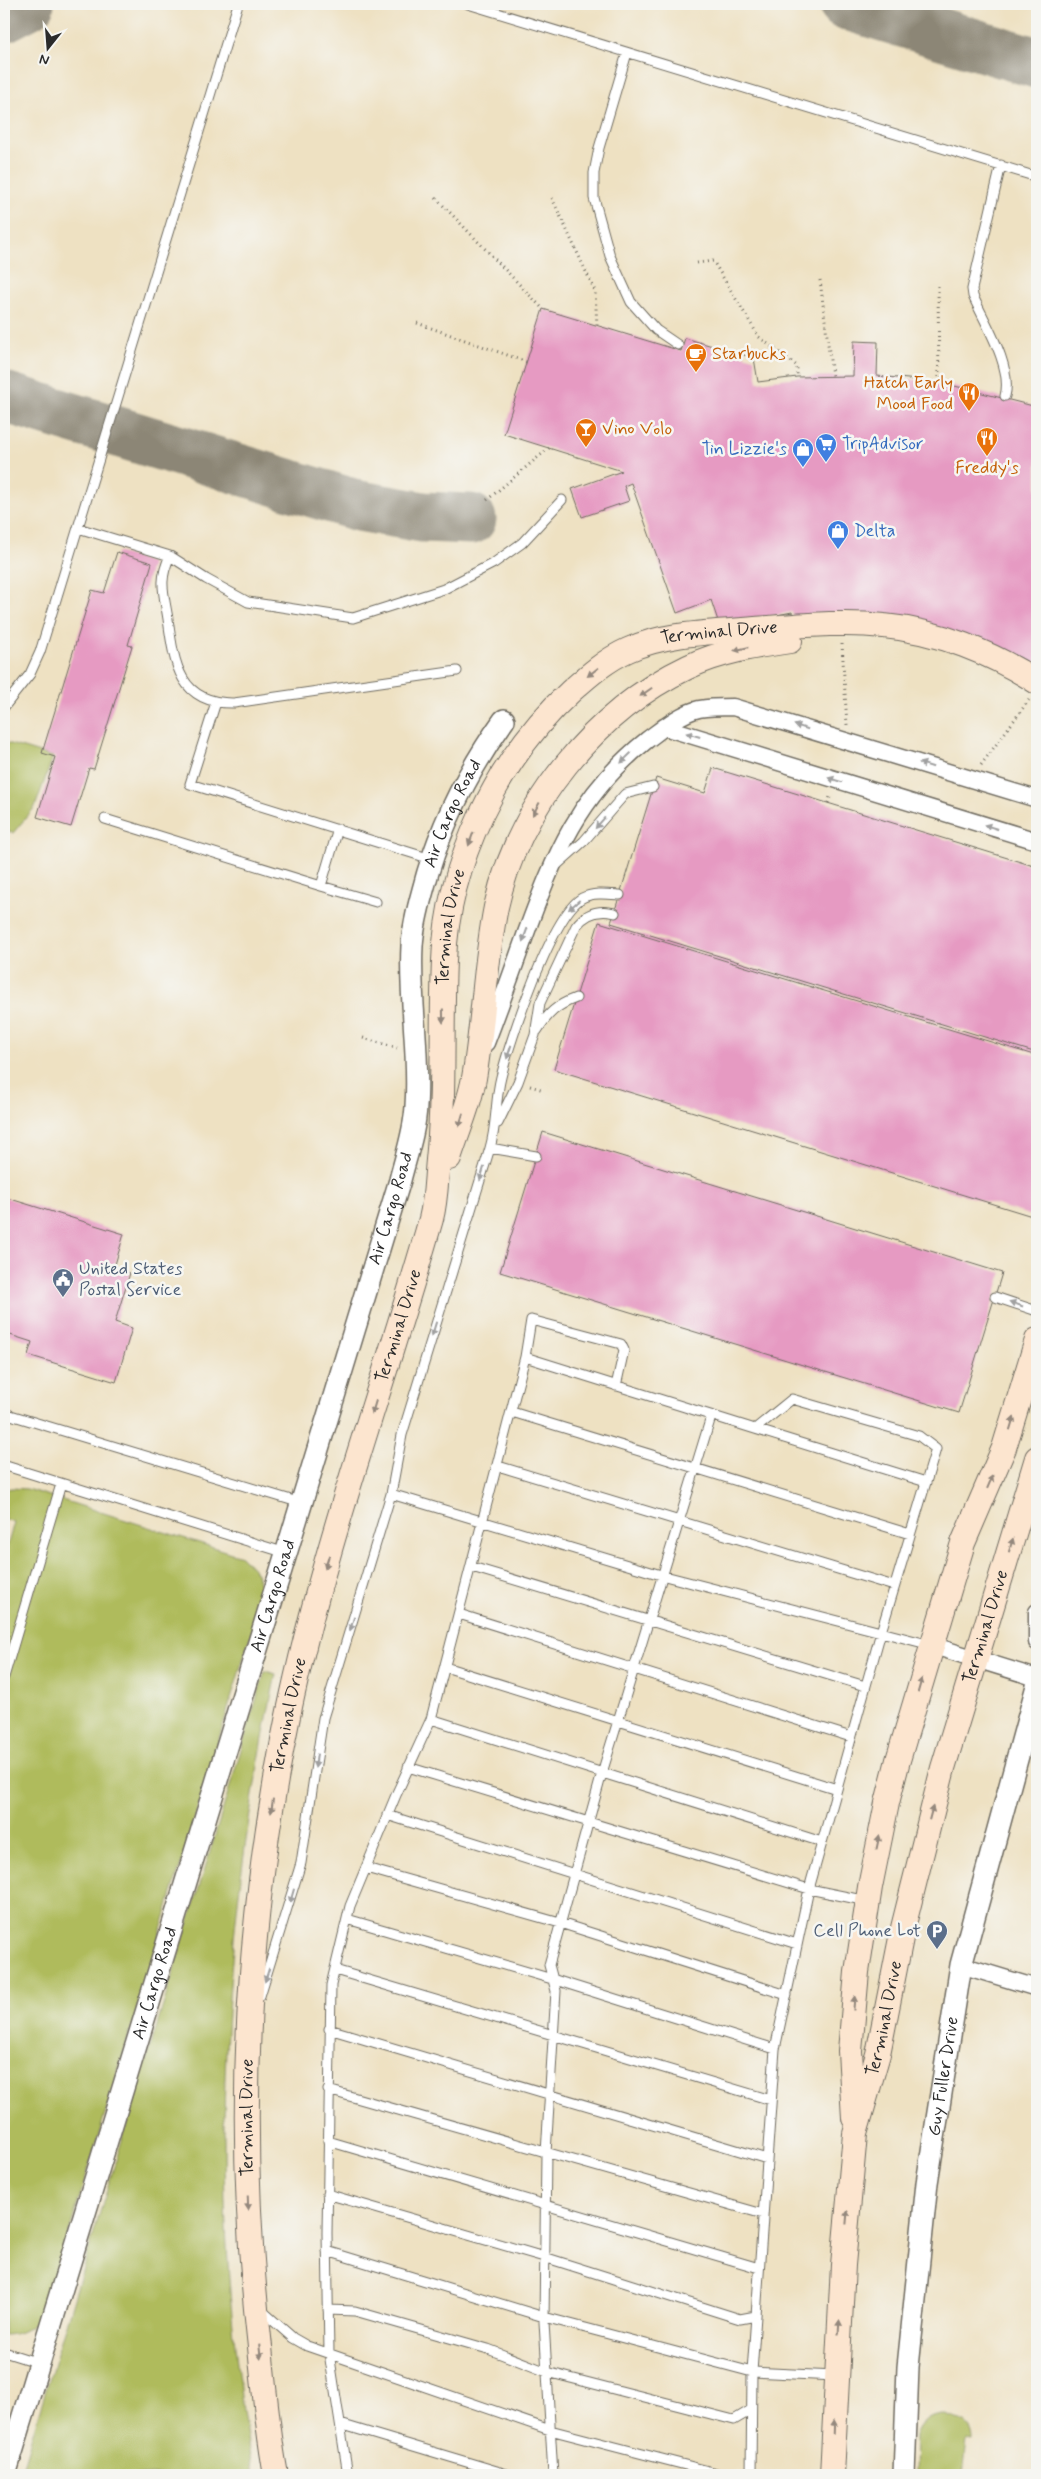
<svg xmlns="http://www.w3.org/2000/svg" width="1041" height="2479" font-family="Mynerve,sans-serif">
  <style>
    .green { fill: #afbb5c; stroke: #6d7344 }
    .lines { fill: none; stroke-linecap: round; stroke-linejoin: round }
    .taxiway { stroke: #8c8676; stroke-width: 51 }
    .building { fill: #e69ac2 }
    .service-casing { stroke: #6f6b60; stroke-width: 11 }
    .minor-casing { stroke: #6f6b60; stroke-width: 19 }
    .tertiary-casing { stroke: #6f6b60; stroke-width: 24 }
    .secondary-casing { stroke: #6f6b60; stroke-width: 26 }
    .path { stroke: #6f6b60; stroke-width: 3; stroke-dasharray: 1 4; stroke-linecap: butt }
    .service { stroke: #fff; stroke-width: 9 }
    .minor { stroke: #fff; stroke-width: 16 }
    .tertiary { stroke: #fff; stroke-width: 21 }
    .secondary { stroke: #fce5cf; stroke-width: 24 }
    .oneway { fill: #94887d }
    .oneway2 { fill: #a0a0a0 }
    .labels { text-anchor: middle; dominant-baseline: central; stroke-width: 5; stroke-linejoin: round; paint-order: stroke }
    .food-label { font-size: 18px; fill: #c56008; stroke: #f6f6f2; text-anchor: start }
    .shop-label { font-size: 18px; fill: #366cbe; stroke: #f6f6f2; text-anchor: start }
    .street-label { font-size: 18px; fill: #2b2b2b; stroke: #f6f6f2 }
    .service-label { font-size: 18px; fill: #4e5e75; stroke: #f6f6f2; text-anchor: start }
  </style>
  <rect width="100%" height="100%" fill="#f6f6f2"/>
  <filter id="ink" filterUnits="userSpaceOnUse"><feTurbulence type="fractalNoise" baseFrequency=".02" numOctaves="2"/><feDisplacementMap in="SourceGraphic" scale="10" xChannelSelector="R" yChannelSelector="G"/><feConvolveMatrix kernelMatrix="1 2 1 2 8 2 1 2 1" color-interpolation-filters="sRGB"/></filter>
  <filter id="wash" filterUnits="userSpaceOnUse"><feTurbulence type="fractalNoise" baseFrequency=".0096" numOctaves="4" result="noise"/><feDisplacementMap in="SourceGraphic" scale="20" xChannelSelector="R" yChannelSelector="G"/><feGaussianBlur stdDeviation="1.12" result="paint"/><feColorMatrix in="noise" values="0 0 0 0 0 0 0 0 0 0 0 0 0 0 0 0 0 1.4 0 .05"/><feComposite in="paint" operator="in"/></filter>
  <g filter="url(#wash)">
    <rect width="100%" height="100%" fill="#eee1c2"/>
    <path class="green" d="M4,742L53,757L35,807L13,833L6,831L4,840Z
      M11,1488L27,1489L241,1556L257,1573L262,1597L47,2305C39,2323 24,2335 4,2335V1558L14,1522L4,1519V1490Z
      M265,1671L276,1674C218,1944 206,2202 253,2475H20Z
      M944,2415C960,2420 973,2422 973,2441L967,2440L963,2475H915L916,2435C921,2422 930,2415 944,2415Z"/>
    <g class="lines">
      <path class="taxiway" d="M844,4L1037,63
        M4,17L29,4
        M4,397L359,506L423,517L471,519"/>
    </g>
    <g id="blocks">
      <path class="building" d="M543,309L681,351L685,338L754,358L758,382L797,377L853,376L854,341L878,342L877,376L939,382L1037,407V673L1002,653L794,622L792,612L757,619L721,630L711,600L677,613L631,483L624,486L629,501L582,517L572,489L622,471L504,434Z
        M117,552L152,563L128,645L132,646L94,769L89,768L71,827L37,817L55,757L42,753L92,590L104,593Z
        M713,768L1037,867V1053L611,923L656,778L705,793Z
        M599,922L1037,1056V1199L1032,1216L554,1069Z
        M543,1132L1002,1273L959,1413L500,1272Z
        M4,1197L124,1234L114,1268L130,1273L115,1322L132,1328L116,1382L28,1355L32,1342L4,1333Z"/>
    </g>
  </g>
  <g filter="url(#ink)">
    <use href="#blocks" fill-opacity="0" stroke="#6f6b60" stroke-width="1"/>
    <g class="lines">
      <g class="service-casing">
        <path id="service" d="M468,4L1037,177
          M627,53L599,148L594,173V198L610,256L631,302L656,330L678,345
          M1001,165L972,289L973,296C985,323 1013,367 1005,396
          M78,528L170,556L206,579L248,602L353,618L444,589L494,563L522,543L562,500
          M170,556C158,581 164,593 168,619C174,663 179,704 234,703L457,671
          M216,702L190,784L431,859
          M4,707L30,674L40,652L238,4
          M105,819L321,886L338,829
          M557,865L584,841L625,794L653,787
          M321,886L376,902
          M537,1031C548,1013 557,1005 576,998
          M498,1123L518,1082L535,1035L540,1003L576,926C586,913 599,909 615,913
          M490,1148L536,1156
          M995,1297L1037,1311
          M525,1357L531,1320L621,1344L624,1350L616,1386
          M512,1412L910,1534
          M4,1413L301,1503
          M755,1429L926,1482
          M6,1466L286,1553
          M498,1466L894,1586
          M391,1494L661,1575L931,1645
          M472,1567L865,1686
          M459,1614L851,1737
          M445,1667L837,1789
          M4,1677L61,1484
          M431,1719L822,1842
          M387,1815L797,1944
          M366,1868L560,1923L787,1995
          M347,1919L552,1979L775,2049
          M335,1970L771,2100
          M260,1996L301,1863L323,1718L391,1494L402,1435L490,1148C497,1125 495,1100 501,1077C510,1040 552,915 582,898C593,892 608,894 620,895
          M329,2029L767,2159
          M328,2090L763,2214
          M328,2141L759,2268
          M327,2194L544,2257L740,2319L756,2316
          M327,2251L544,2317L752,2372L775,2049L809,1889L867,1901
          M260,2309L293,2338L307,2346L550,2430L724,2475
          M328,2310L355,2311L488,2349L547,2372L734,2420L751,2410
          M4,2352L39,2363
          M340,2424L510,2475
          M348,2475L329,2353L327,2233L331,1985L350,1906L396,1795L431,1719L525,1357L755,1429L792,1399L919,1436L936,1449L881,1632L809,1889L408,1767
          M553,2475L544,2322L546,2153L556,1991L549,1965L602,1773L711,1417
          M751,2475L752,2372L835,2376"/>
      </g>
      <g class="minor-casing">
        <path id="minor" d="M664,727L1037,841
          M486,1043C500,1006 513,970 526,933C555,854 579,794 647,740C662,729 681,713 699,709C710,707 722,707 733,707L1037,799
          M1037,1612V1642
          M931,1645L1037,1678
          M961,1965L1037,1988"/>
      </g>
      <g class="tertiary-casing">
        <g id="tertiary">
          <path id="s1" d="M5,2475L400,1180C406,1156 415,1131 416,1106C420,1053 409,999 412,946C413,928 418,908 423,890C439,828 467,772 504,720"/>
          <path id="s2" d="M904,2475L908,2367L927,2183L961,1965L1037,1686"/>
        </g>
      </g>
      <g class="secondary-casing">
        <g id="secondary">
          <path d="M449,1158C458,1130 471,1101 475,1072C484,1017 485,961 496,907C518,806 595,711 688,667C719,652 755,646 790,641"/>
          <path d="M854,2118L850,2051L857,1972L870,1887L887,1803L898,1760L963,1543L1004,1448L1037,1340"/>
          <path id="s3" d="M276,2475C268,2433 264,2390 260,2347C236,2137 245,1923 288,1716C323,1547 384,1384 431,1219C436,1200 436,1180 438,1160C445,1094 441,1028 444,961C447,863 499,757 571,691C589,675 606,660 628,650C667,632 713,633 755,629C797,626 842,621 884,626C938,631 992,653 1037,682"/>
          <path id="s4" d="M832,2475L843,2265L855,2134L878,2054L903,1928L943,1768L1037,1458"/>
        </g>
      </g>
      <path class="path" d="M436,198L543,309
        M552,198L595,291L597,325
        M697,263L713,261L759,337L797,366V377
        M820,280L832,376
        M938,286L939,382
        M417,323L527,362
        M487,500L549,448
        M842,644L847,725
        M981,765L1029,700
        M828,803L831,794
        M363,1038L397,1048
        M530,1086L544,1090"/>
      <use href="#service" class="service"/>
      <use href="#minor" class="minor"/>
      <use href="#tertiary" class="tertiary"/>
      <use href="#secondary" class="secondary"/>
    </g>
    <defs><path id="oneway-solid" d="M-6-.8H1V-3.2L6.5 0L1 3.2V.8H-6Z" transform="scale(1.25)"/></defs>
    <g class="oneway">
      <use href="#oneway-solid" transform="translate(741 649) rotate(167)"/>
      <use href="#oneway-solid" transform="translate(593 672) rotate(142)"/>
      <use href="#oneway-solid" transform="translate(646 692) rotate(145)"/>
      <use href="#oneway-solid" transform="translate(536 809) rotate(119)"/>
      <use href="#oneway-solid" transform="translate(471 839) rotate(110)"/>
      <use href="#oneway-solid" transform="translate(443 1016) rotate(89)"/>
      <use href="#oneway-solid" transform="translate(461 1120) rotate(107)"/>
      <use href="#oneway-solid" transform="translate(374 1407) rotate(107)"/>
      <use href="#oneway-solid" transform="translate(1012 1423) rotate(-73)"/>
      <use href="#oneway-solid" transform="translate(990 1482) rotate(-67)"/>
      <use href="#oneway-solid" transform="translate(1011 1545) rotate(-73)"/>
      <use href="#oneway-solid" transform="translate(327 1562) rotate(107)"/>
      <use href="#oneway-solid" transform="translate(920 1685) rotate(-74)"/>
      <use href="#oneway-solid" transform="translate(272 1806) rotate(98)"/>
      <use href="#oneway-solid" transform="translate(931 1813) rotate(-75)"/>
      <use href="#oneway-solid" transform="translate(878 1842) rotate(-78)"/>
      <use href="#oneway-solid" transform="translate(854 2003) rotate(-85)"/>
      <use href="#oneway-solid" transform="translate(248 2203) rotate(88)"/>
      <use href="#oneway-solid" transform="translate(847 2217) rotate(-85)"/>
      <use href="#oneway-solid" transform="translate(839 2327) rotate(-86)"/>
      <use href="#oneway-solid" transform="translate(260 2352) rotate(84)"/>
      <use href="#oneway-solid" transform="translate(834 2427) rotate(-88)"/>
    </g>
    <g class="oneway2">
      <use href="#oneway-solid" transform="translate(801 727) rotate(-163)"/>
      <use href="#oneway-solid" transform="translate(693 735) rotate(-164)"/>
      <use href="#oneway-solid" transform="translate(626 758) rotate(136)"/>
      <use href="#oneway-solid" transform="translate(926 765) rotate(-163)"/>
      <use href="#oneway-solid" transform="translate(835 780) rotate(-163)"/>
      <use href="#oneway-solid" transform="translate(600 823) rotate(131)"/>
      <use href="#oneway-solid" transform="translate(991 827) rotate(-163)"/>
      <use href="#oneway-solid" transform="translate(574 905) rotate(139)"/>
      <use href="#oneway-solid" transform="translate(525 935) rotate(110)"/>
      <use href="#oneway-solid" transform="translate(509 1052) rotate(108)"/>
      <use href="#oneway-solid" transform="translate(482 1174) rotate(107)"/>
      <use href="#oneway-solid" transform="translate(1016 1304) rotate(-161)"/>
      <use href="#oneway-solid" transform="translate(434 1329) rotate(107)"/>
      <use href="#oneway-solid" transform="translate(352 1624) rotate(107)"/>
      <use href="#oneway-solid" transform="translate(316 1761) rotate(98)"/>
      <use href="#oneway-solid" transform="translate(292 1896) rotate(106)"/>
      <use href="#oneway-solid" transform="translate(267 1975) rotate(108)"/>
    </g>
  </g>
  <defs>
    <g id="cafe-pin" transform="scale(1.125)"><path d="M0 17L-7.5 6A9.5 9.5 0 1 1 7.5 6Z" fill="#e8710a" stroke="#f6f6f2"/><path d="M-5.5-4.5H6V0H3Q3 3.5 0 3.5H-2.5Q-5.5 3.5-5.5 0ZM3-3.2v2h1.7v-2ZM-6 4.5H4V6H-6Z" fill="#fff"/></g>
    <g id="restaurant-pin" transform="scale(1.125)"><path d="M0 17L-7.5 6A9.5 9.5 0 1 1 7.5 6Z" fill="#e8710a" stroke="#f6f6f2"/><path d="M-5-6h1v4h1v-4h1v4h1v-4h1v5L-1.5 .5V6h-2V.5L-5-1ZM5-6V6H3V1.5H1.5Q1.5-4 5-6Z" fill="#fff"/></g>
    <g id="bar-pin" transform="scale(1.125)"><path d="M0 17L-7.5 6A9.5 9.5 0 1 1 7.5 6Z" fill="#e8710a" stroke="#f6f6f2"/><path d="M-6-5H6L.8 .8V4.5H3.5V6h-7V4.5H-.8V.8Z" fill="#fff"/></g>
    <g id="supermarket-pin" transform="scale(1.125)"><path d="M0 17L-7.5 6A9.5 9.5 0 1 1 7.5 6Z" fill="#3f7fe0" stroke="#f6f6f2"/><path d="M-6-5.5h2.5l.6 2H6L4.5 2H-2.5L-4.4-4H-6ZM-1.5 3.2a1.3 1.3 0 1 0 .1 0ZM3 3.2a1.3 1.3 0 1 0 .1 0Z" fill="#fff"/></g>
    <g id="shop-pin" transform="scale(1.125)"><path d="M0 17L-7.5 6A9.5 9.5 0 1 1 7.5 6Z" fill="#3f7fe0" stroke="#f6f6f2"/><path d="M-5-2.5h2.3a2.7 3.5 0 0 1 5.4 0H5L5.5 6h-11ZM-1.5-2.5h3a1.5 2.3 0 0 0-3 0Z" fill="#fff"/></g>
    <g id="civic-pin" transform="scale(1.125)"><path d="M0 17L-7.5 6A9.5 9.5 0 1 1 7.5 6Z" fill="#5c6f8a" stroke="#f6f6f2"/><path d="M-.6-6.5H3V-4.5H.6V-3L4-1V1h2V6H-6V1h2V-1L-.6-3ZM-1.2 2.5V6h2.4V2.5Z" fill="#fff"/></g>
    <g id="parking-pin" transform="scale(1.125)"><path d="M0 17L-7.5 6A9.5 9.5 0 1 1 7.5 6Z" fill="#5c6f8a" stroke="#f6f6f2"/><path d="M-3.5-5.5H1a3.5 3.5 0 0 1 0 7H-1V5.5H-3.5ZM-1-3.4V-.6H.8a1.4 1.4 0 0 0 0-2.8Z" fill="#fff"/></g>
  </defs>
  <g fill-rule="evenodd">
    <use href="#cafe-pin" x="696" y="354"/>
    <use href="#restaurant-pin" x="969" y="393"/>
    <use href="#bar-pin" x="586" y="429"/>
    <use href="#restaurant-pin" x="987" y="438"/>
    <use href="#supermarket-pin" x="826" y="444"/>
    <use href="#shop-pin" x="803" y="449"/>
    <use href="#shop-pin" x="838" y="531"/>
    <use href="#civic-pin" x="63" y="1279"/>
    <use href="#parking-pin" x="937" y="1931"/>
  </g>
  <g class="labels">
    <g class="food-label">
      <text x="712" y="354">Starbucks</text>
      <text x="953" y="383" text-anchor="end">Hatch Early<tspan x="953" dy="21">Mood Food</tspan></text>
      <text x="602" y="429">Vino Volo</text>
      <text x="987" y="468" text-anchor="middle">Freddy's</text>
    </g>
    <g class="shop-label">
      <text x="842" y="444">TripAdvisor</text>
      <text x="787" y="449" text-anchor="end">Tin Lizzie's</text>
      <text x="854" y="531">Delta</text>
    </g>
    <g class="street-label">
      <text stroke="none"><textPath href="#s3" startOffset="2009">Terminal Drive</textPath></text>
      <text stroke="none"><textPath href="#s1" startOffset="1729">Air Cargo Road</textPath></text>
      <text stroke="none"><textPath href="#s3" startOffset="1574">Terminal Drive</textPath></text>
      <text stroke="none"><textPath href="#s1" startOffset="1324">Air Cargo Road</textPath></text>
      <text stroke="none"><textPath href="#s3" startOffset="1169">Terminal Drive</textPath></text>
      <text stroke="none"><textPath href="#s1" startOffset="919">Air Cargo Road</textPath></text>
      <text stroke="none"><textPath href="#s4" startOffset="866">Terminal Drive</textPath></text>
      <text stroke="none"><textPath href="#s3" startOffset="764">Terminal Drive</textPath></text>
      <text stroke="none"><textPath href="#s1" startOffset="514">Air Cargo Road</textPath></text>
      <text stroke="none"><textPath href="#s4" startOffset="461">Terminal Drive</textPath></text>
      <text stroke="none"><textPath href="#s2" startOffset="401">Guy Fuller Drive</textPath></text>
      <text stroke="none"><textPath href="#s3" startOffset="359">Terminal Drive</textPath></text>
    </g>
    <g class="service-label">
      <text x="79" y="1269">United States<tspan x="79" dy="21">Postal Service</tspan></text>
      <text x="921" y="1931" text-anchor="end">Cell Phone Lot</text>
    </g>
  </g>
  <rect width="1041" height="2479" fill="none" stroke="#f6f6f2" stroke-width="20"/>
  <g transform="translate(48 48) rotate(197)" stroke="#f6f6f2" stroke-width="4" paint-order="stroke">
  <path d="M0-4L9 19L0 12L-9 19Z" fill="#2b2b2b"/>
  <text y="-8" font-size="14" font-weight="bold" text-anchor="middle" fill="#2b2b2b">N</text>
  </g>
</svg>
